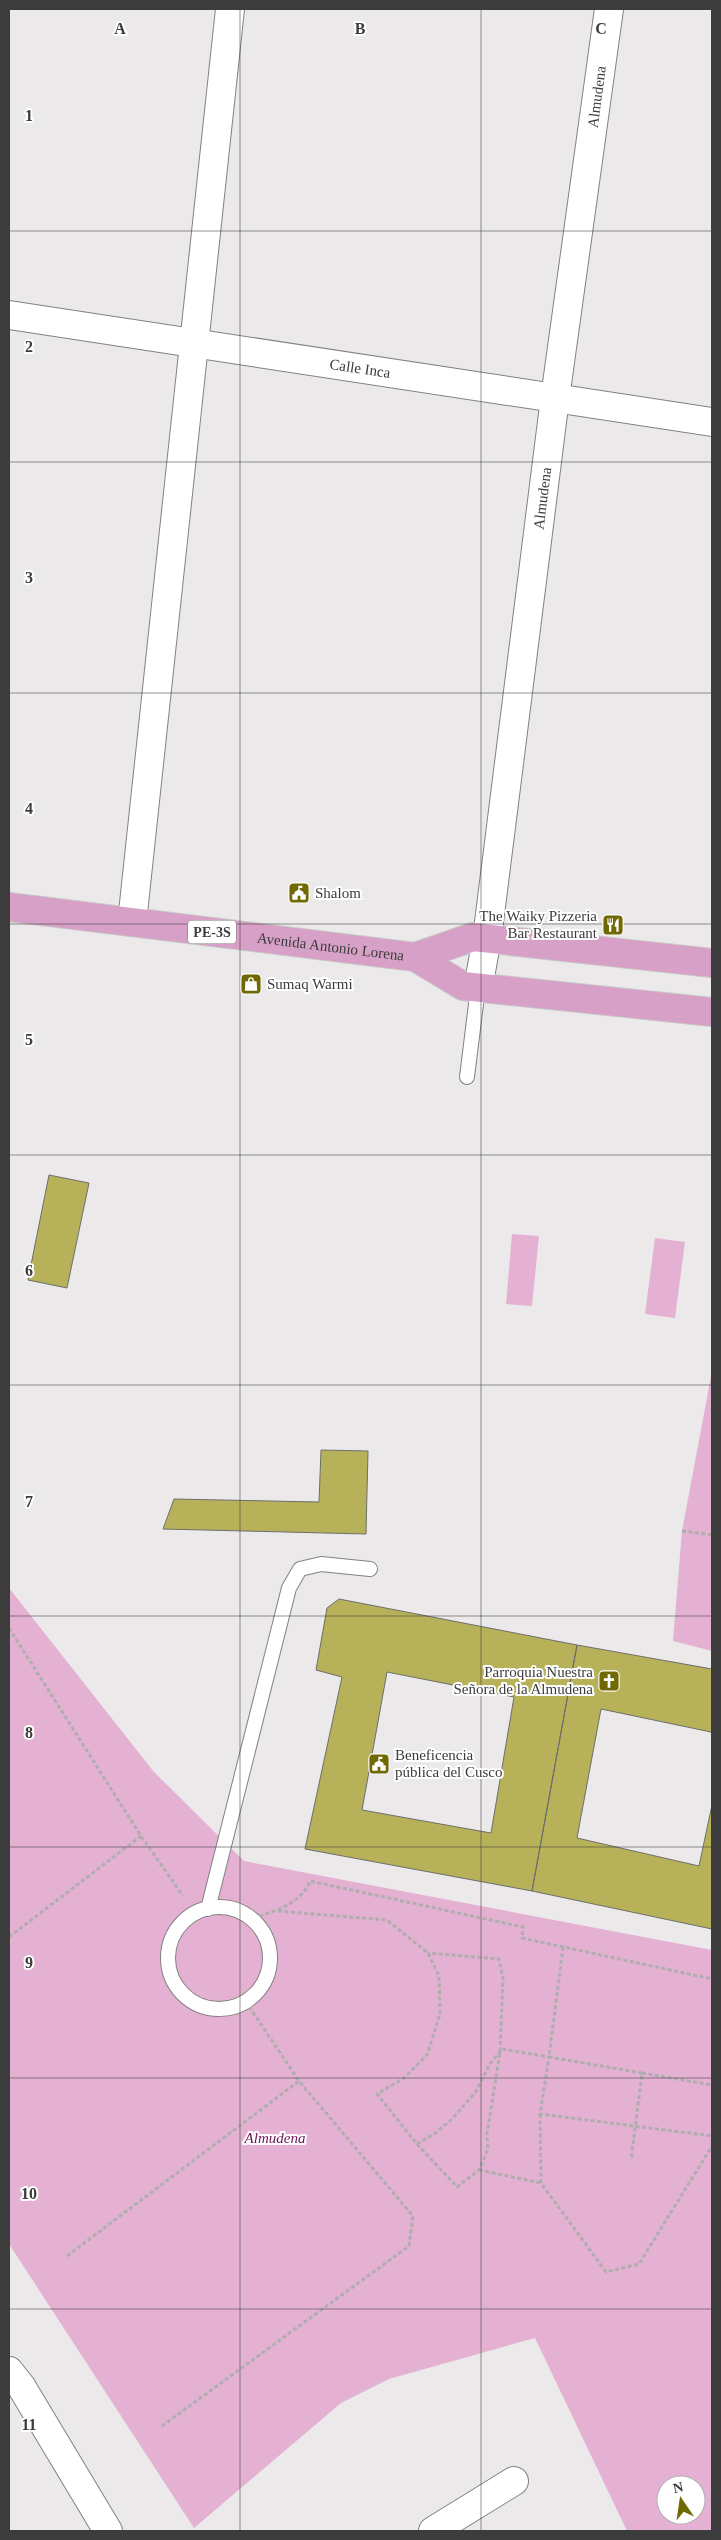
<svg xmlns="http://www.w3.org/2000/svg" width="721" height="2540" font-family="Georgia,serif">
  <style>
    .green { fill: #e4b1d3; fill-rule: evenodd }
    .building { fill: #b7b159; stroke: #6e6e6b; fill-rule: evenodd }
    .lines { fill: none; stroke-linecap: round; stroke-linejoin: round }
    .service-casing { stroke: #838082; stroke-width: 16 }
    .minor-casing { stroke: #838082; stroke-width: 30 }
    .trunk-casing { stroke: #c9c8c8; stroke-width: 30 }
    .path { stroke: #b0adaf; stroke-width: 3; stroke-dasharray: 4 2.5; stroke-linecap: butt }
    .service { stroke: #fff; stroke-width: 14 }
    .minor { stroke: #fff; stroke-width: 28 }
    .trunk { stroke: #d7a0c6; stroke-width: 28 }
    .grid { fill: none; stroke: #3d3c3c; stroke-width: 1; stroke-opacity: 0.55 }
    .labels { text-anchor: middle; dominant-baseline: central; stroke-width: 4; stroke-linejoin: round; paint-order: stroke }
    .shield { fill: #fff; stroke: #777676; stroke-width: 1 }
    .shield-label { font-size: 14px; font-weight: bold; fill: #3d3c3c }
    .street-label { font-size: 15px; fill: #3d3c3c; stroke: #fff }
    .poi-label { font-size: 15px; fill: #3d3c3c; stroke: #fff; text-anchor: start }
    .park-label { font-size: 15px; font-style: italic; fill: #6b1457; stroke: #fff }
    .grid-label { font-size: 16px; text-anchor: middle; font-weight: bold; fill: #3d3c3c; stroke: #fff; stroke-width: 4; stroke-linejoin: round; paint-order: stroke }
  </style>
  <rect width="100%" height="100%" fill="#ece9eb"/>
  <path class="green" d="M512,1234L539,1236L532,1306L506,1304Z
    M655,1238L685,1242L675,1318L645,1314Z
    M712,1371V1651L673,1641L682,1531Z
    M9,1588L154,1772L244,1861L712,1950V2531H627L535,2338L389,2379L341,2403L194,2528L9,2244ZM666,2485H696V2515H666Z"/>
  <path class="building" d="M49,1175L89,1183L67,1288L28,1280Z
    M321,1450L368,1451L366,1534L163,1529L174,1499L319,1502Z
    M339,1599L577,1645L532,1891L305,1849L342,1677L316,1670L327,1608ZM387,1672L514,1697L491,1833L362,1810Z
    M577,1645L712,1669V1734L711,1732L601,1709L577,1838L699,1866L712,1805V1929L532,1891Z"/>
  <g class="lines">
    <g class="service-casing">
      <path id="service" d="M467,1077L478,988
        M168 1958a51 51 0 1 1 102 0a51 51 0 1 1-102 0Z
        M208,1909L289,1588L300,1569L321,1564L370,1569"/>
    </g>
    <g class="minor-casing">
      <g id="minor">
        <path id="s1" d="M9,315L712,422"/>
        <path d="M132,922L230,9"/>
        <path id="s2" d="M478,988L487,938L555,398L609,9"/>
        <path d="M9,2371L21,2386L108,2531"/>
        <path d="M433,2531L514,2481"/>
      </g>
    </g>
    <g class="trunk-casing">
      <g id="trunk">
        <path id="s3" d="M9,907L415,957L463,986L712,1012"/>
        <path d="M415,957L473,937L712,963"/>
      </g>
    </g>
    <path class="path" d="M682,1531L712,1535
      M9,1628L141,1836L183,1896
      M278,1911L387,1920L428,1953L439,1976L440,2014L427,2055L404,2078L377,2094L417,2144L434,2134L452,2119L475,2093L490,2064L502,2049L549,2057L540,2114L712,2136
      M253,1918C275,1911 301,1904 310,1881L523,1927L522,1938L712,1979
      M9,1937L141,1836
      M563,1947L549,2057L642,2073L631,2160
      M642,2073L712,2085
      M540,2114L541,2183L606,2272L639,2264L712,2146
      M417,2144L457,2187L479,2170L488,2149L487,2134L500,2052L503,1978L499,1959L428,1953
      M479,2170L541,2183
      M67,2256L299,2081
      M162,2426L409,2246L413,2216L299,2081L246,2002"/>
    <use href="#service" class="service"/>
    <use href="#minor" class="minor"/>
    <use href="#trunk" class="trunk"/>
  </g>
  <path class="grid" d="M240,9V2531M481,9V2531M9,231H712M9,462H712M9,693H712M9,924H712M9,1155H712M9,1385H712M9,1616H712M9,1847H712M9,2078H712M9,2309H712"/>
  <defs>
    <g id="civic-square" transform="scale(1.125)"><rect x="-9" y="-9" width="18" height="18" rx="4" fill="#706902" stroke="#fff"/><path d="M-.6-6.5H3V-4.5H.6V-3L4-1V1h2V6H-6V1h2V-1L-.6-3ZM-1.2 2.5V6h2.4V2.5Z" fill="#fff"/></g>
    <g id="restaurant-square" transform="scale(1.125)"><rect x="-9" y="-9" width="18" height="18" rx="4" fill="#706902" stroke="#fff"/><path d="M-5-6h1v4h1v-4h1v4h1v-4h1v5L-1.5 .5V6h-2V.5L-5-1ZM5-6V6H3V1.5H1.5Q1.5-4 5-6Z" fill="#fff"/></g>
    <g id="shop-square" transform="scale(1.125)"><rect x="-9" y="-9" width="18" height="18" rx="4" fill="#706902" stroke="#fff"/><path d="M-5-2.5h2.3a2.7 3.5 0 0 1 5.4 0H5L5.5 6h-11ZM-1.5-2.5h3a1.5 2.3 0 0 0-3 0Z" fill="#fff"/></g>
    <g id="church-square" transform="scale(1.125)"><rect x="-9" y="-9" width="18" height="18" rx="4" fill="#706902" stroke="#fff"/><path d="M-1.2-6h2.4v3.5h3.3v2.4h-3.3V6h-2.4V-.1h-3.3v-2.4h3.3Z" fill="#fff"/></g>
  </defs>
  <g fill-rule="evenodd">
    <use href="#civic-square" x="299" y="893"/>
    <use href="#restaurant-square" x="613" y="925"/>
    <use href="#shop-square" x="251" y="984"/>
    <use href="#church-square" x="609" y="1681"/>
    <use href="#civic-square" x="379" y="1764"/>
  </g>
  <g class="labels">
    <rect class="shield" x="188" y="920.5" width="48" height="23" rx="4"/>
    <g class="shield-label">
      <text x="212" y="932">PE-3S</text>
    </g>
    <g class="street-label">
      <text stroke="none"><textPath href="#s2" startOffset="899">Almudena</textPath></text>
      <text stroke="none"><textPath href="#s1" startOffset="355">Calle Inca</textPath></text>
      <text stroke="none"><textPath href="#s2" startOffset="494">Almudena</textPath></text>
      <text stroke="none"><textPath href="#s3" startOffset="324">Avenida Antonio Lorena</textPath></text>
    </g>
    <g class="poi-label">
      <text x="315" y="893">Shalom</text>
      <text x="597" y="916" text-anchor="end">The Waiky Pizzeria<tspan x="597" dy="17">Bar Restaurant</tspan></text>
      <text x="267" y="984">Sumaq Warmi</text>
      <text x="593" y="1672" text-anchor="end">Parroquia Nuestra<tspan x="593" dy="17">Señora de la Almudena</tspan></text>
      <text x="395" y="1755">Beneficencia<tspan x="395" dy="17">pública del Cusco</tspan></text>
    </g>
    <g class="park-label">
      <text x="275" y="2138">Almudena</text>
    </g>
  </g>
  <g class="grid-label">
    <text x="120" y="34">A</text>
    <text x="360" y="34">B</text>
    <text x="601" y="34">C</text>
    <text x="29" y="121">1</text>
    <text x="29" y="352">2</text>
    <text x="29" y="583">3</text>
    <text x="29" y="814">4</text>
    <text x="29" y="1045">5</text>
    <text x="29" y="1276">6</text>
    <text x="29" y="1507">7</text>
    <text x="29" y="1738">8</text>
    <text x="29" y="1968">9</text>
    <text x="29" y="2199">10</text>
    <text x="29" y="2430">11</text>
  </g>
  <rect width="721" height="2540" fill="none" stroke="#3d3c3c" stroke-width="20"/>
  <g transform="translate(681 2500) rotate(347)"><circle r="24" fill="#ffffff" stroke="#b1b1b1"/>
  <path d="M0-4L9 19L0 12L-9 19Z" fill="#706902"/>
  <text y="-8" font-size="14" font-weight="bold" text-anchor="middle" fill="#3d3c3c">N</text>
  </g>
</svg>
